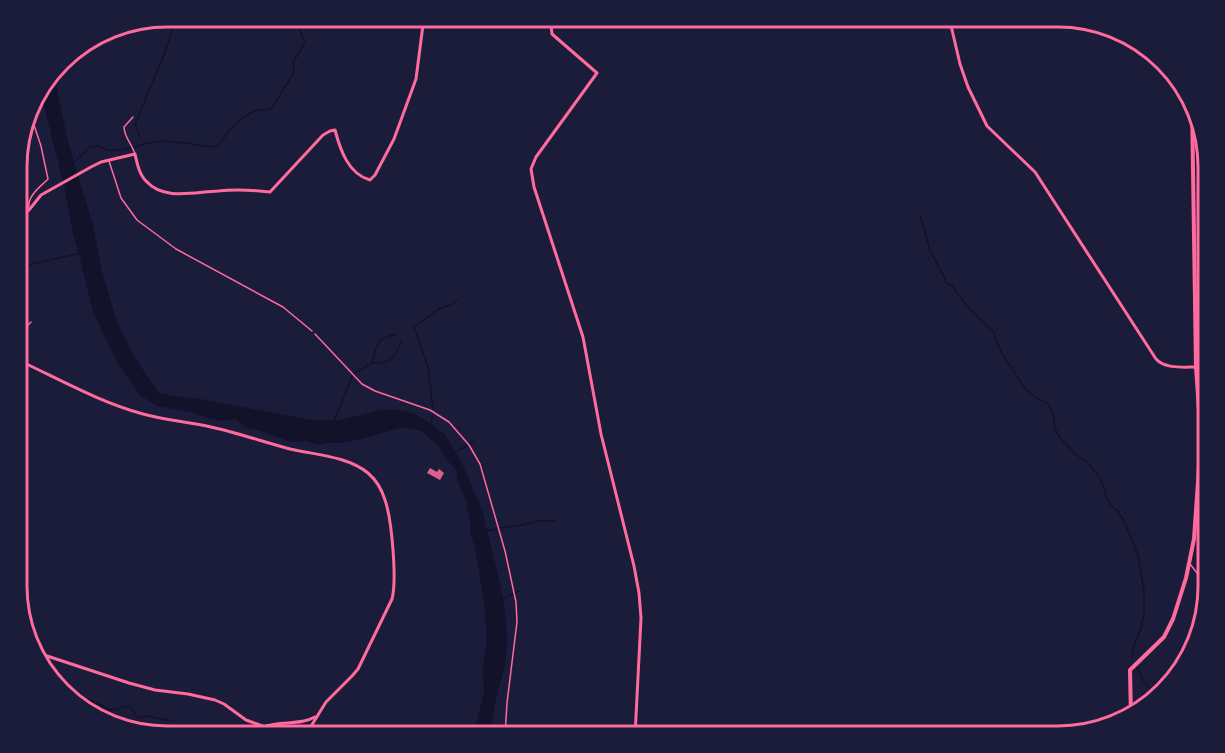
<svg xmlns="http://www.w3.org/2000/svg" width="1225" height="753" viewBox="0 0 1225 753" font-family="'Fira Sans',sans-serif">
<rect width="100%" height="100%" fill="#1b1b3a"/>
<!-- water -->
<path fill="#12122b" d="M53 72 69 146 93 225 102 271 116 319 132 353 151 382 159 393 173 396 200 399 311 420H340L380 410H398L415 414 433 425 445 435 460 459 482 510 502 591 506 618 507 638 506 661 495 703 490 736H473L484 693 483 666 487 640 484 601 475 548 470 533V522L466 500 458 483 456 471 445 457 439 446 421 431 403 427 362 439 341 443H325L318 445 306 441 291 442 255 429 246 428 236 419 224 421 211 419 191 412 157 406 140 395 119 365 93 312 80 258 73 234 65 190 40 90Z"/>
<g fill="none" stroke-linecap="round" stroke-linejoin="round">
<!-- stream -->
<g stroke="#12122b" stroke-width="1.5">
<path d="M140 137 135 124 162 60 170 37 174 17"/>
<path d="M73 163 90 147 99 146C113 156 131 147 145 144 171 137 191 146 217 147 227 133 236 120 253 112 259 109 266 111 272 108L294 72 293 62 305 43 302 37 298 17"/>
<path d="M920 215 930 250 947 283 952 286 966 305 993 331 1002 354 1026 390 1033 396 1048 404 1054 417 1055 428 1058 435 1073 452 1090 465 1099 477 1103 485 1106 497 1111 505 1117 510 1125 523 1138 555 1144 590V613L1141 628 1134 646 1132 657"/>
<path d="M18 267 81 253"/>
<path d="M372 363C393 364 394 357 402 340"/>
<path d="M433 409 428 367 414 327 439 309 451 305 457 300"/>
<path d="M334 421 353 374 372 363C378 344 374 339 397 334"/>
<path d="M431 424 433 413"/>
<path d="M470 444 474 442"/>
<path d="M455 452 468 445"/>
<path d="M500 528 522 525 538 521H555"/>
<path d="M485 531 496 529"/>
<path d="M503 599 519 591"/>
<path d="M1137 667 1144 682 1156 695"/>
<path d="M56 684 77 694 82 699 90 700 111 710 130 706 138 718 145 716 174 721"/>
<path d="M231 735 234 736"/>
</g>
</g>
<!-- building -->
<path fill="#dd5f8e" d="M430 468 437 472 439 469 444 473 440 480 427 473Z"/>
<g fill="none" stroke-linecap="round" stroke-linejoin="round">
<!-- path -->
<g stroke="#ff6b9d" stroke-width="1.5">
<path d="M315 334 362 384 375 391 430 410 449 422 469 445 480 464 505 551 516 602 517 622 507 703 505 736"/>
<path d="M18 335 31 322"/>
</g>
<!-- service -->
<g stroke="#ff6b9d" stroke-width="1.5">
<path d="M133 117 124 127C124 137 132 144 135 154"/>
<path d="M109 161 121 198 137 220 176 249 283 307 312 331"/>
<path d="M29 209C27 196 39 188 48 179L41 146 29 110"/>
<path d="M1190 564 1208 587"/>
</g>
<!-- minor -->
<g stroke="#ff6b9d" stroke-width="3">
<path d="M558 17 551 25 552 34 597 73 536 157 531 169 534 187 583 337 601 434 634 566 639 593 641 618 635 736"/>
<path d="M949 17 960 64 968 87 987 126 1035 172 1156 359C1165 369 1183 367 1196 367"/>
<path d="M18 217 29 210 41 195 91 167 101 162 135 154C137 163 139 174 146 181 164 201 194 192 218 191 235 189 253 190 270 192L323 135 330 131 335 130C340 149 348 174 370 180L375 175 394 139 416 79 424 17"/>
<path d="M18 360C59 379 99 402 143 414 165 420 188 422 211 427 238 433 264 442 290 449 316 455 347 456 368 473 376 480 382 490 385 500 392 520 397 580 392 599L358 669 352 676 326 702 305 736"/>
<path d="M35 652 129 683 155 690 188 694 215 700 224 704 246 720 273 730 277 736"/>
<path d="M266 726C282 721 301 725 315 717"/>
</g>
<!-- tertiary -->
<path stroke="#ff6b9d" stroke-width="4" d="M1131 717 1130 670 1164 637 1173 619 1186 578 1194 539 1201 439 1196 367 1192 103"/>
</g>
<!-- crop -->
<path d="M0 0H1225V753H0ZM167 27H1058A140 140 0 0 1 1198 167V586A140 140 0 0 1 1058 726H167A140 140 0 0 1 27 586V167A140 140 0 0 1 167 27Z" fill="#1b1b3a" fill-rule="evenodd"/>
<path fill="none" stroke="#ff6b9d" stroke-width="3" d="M167 27H1058A140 140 0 0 1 1198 167V586A140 140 0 0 1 1058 726H167A140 140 0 0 1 27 586V167A140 140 0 0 1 167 27Z"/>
</svg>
